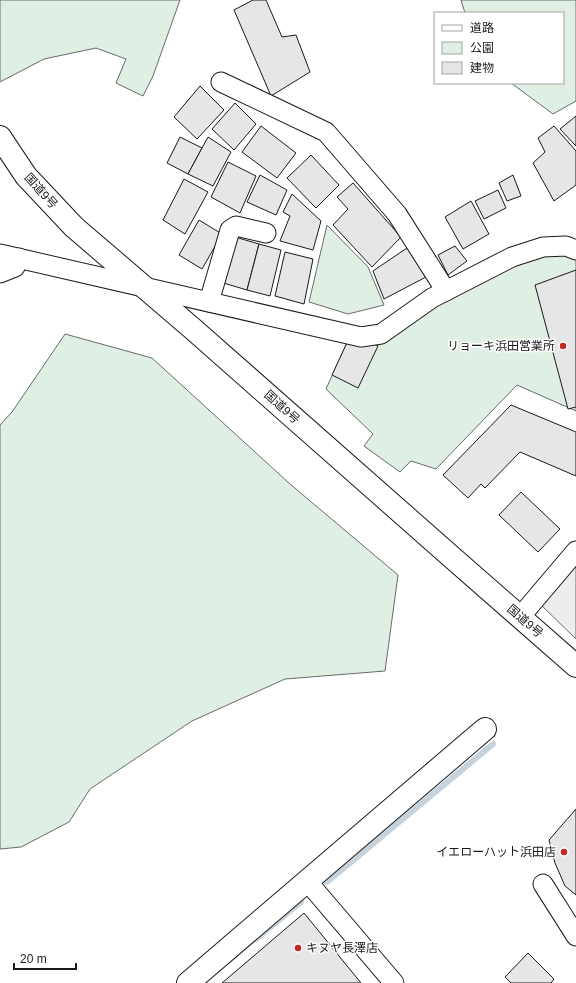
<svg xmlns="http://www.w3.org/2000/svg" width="576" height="983" viewBox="0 0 576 983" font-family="Arial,'Noto Sans JP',sans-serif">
<rect width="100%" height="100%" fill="#fff"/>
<!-- green -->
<g fill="#e0efe3" stroke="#6a6a6a">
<path d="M0 0H180L153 76 143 96 116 83 126 59 96 48 44 59 0 82Z"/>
<path d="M461 0H576V101L553 114 511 83H563V13H465Z"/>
<path d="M327 225 368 267 384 305 348 314 309 302Z"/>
<path d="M536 249 576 252V411L517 385 436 469 411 461 400 472 364 446 373 434 326 389 351 334 380 338Z"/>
<path d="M65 334 152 358 290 484 398 575 385 671 285 679 192 721 90 789 69 822 21 847 0 849V425L12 412Z"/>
</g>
<!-- parking -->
<path fill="#ededed" stroke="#6a6a6a" d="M576 552V639L538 602Z"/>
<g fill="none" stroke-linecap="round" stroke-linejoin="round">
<!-- stream -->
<g stroke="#c6d2dc" stroke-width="6">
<path d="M327 882 493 744"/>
<path d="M256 939 301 902"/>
</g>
</g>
<!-- building -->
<g fill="#e6e6e6" stroke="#1a1a1a">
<path d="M253 0H266L282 37 296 35 310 72 271 96 234 10Z"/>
<path d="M200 86 224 110 197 139 174 117Z"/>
<path d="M235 103 256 124 234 150 212 129Z"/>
<path d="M576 116V146L560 129Z"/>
<path d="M261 126 296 153 277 178 242 152Z"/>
<path d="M554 126 576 151V185L554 201 533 163 545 152 538 138Z"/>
<path d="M180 137 202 148 188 174 167 163Z"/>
<path d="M208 137 231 152 213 186 188 174Z"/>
<path d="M311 155 339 185 316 208 287 178Z"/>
<path d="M228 162 256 176 240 213 211 197Z"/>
<path d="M260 175 287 190 276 215 247 202Z"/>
<path d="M513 175 521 196 507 201 499 183Z"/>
<path d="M184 179 208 192 185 234 163 220Z"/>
<path d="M353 183 401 237 372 267 333 225 348 209 337 197Z"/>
<path d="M498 190 506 208 484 219 475 201Z"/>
<path d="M292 194 321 221 313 250 280 241 290 216 283 212Z"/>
<path d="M471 201 489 234 463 249 445 217Z"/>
<path d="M199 220 222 234 202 269 179 255Z"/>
<path d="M235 237 259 244 247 290 220 282Z"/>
<path d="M259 244 281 250 270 296 247 290Z"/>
<path d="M455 246 467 261 448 275 438 255Z"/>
<path d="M407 248 426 277 384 299 373 271Z"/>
<path d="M285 252 313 259 304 304 275 296Z"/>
<path d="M576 270V407L568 409 535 285Z"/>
<path d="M351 334 378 346 358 388 332 375Z"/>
<path d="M511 405 576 432V476L520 452 485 488 481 484 468 498 443 475Z"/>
<path d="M521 492 560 529 538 552 499 515Z"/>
<path d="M576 809V895L565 886 555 863 549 840Z"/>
<path d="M304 913 361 983H222Z"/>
<path d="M528 953 554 979 551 983H511L505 977Z"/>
</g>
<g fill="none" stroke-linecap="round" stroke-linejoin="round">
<!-- street casing -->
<g stroke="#1a1a1a" stroke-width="21">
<g id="street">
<path d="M221 82 326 132 397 214 446 291"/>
<path d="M0 254 361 337 381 334 432 298 512 257 543 247 566 246 576 250"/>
<path d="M0 273 15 267 19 258"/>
<path d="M209 302 230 230 236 226 266 233"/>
<path d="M520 617 576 551"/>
<path d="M307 881 394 983"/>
<path d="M543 884 576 936"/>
</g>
</g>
<!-- secondary casing -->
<g stroke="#1a1a1a" stroke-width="24">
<path id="secondary" d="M188 983 485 729"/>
</g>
<!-- highway casing -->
<g stroke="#1a1a1a" stroke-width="24">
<path id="highway" d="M0 137 26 176 74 227 193 329 447 553 576 666"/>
</g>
<!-- street -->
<use href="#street" stroke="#fff" stroke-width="19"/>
<!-- secondary -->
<use href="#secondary" stroke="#fff" stroke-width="22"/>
<!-- highway -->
<use href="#highway" stroke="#fff" stroke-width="22"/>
</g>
<!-- markers -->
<g fill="#c62828" stroke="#fff" stroke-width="1.5">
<circle cx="563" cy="346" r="4"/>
<circle cx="564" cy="852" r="4"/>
<circle cx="298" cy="948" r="4"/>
</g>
<g text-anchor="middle" stroke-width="3" stroke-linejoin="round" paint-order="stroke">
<!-- street labels -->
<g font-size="12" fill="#1a1a1a" stroke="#fff">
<text transform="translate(41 191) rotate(48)" y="4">国道9号</text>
<text transform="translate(282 407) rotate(42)" y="4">国道9号</text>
<text transform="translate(525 621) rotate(41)" y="4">国道9号</text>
</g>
<!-- poi labels -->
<g font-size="12" fill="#1a1a1a" stroke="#fff" text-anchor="end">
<text x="555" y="350">リョーキ浜田営業所</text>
<text x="556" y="856">イエローハット浜田店</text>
<text x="306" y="952" text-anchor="start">キヌヤ長澤店</text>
</g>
</g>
<!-- legend -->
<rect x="434" y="12" width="130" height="72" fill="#ffffff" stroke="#a3a3a3"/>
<rect x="442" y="25" width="20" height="6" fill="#ffffff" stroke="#a3a3a3"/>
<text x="470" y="32" font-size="12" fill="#1a1a1a">道路</text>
<rect x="442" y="42" width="20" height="12" fill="#e0efe3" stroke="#a3a3a3"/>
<text x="470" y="52" font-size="12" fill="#1a1a1a">公園</text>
<rect x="442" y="62" width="20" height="12" fill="#e6e6e6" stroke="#a3a3a3"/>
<text x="470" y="72" font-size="12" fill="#1a1a1a">建物</text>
<!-- scale -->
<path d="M14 963v6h62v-6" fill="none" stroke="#1a1a1a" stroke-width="2"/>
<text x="20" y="963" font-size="12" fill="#1a1a1a" stroke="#ffffff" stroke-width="3" paint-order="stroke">20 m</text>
</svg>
